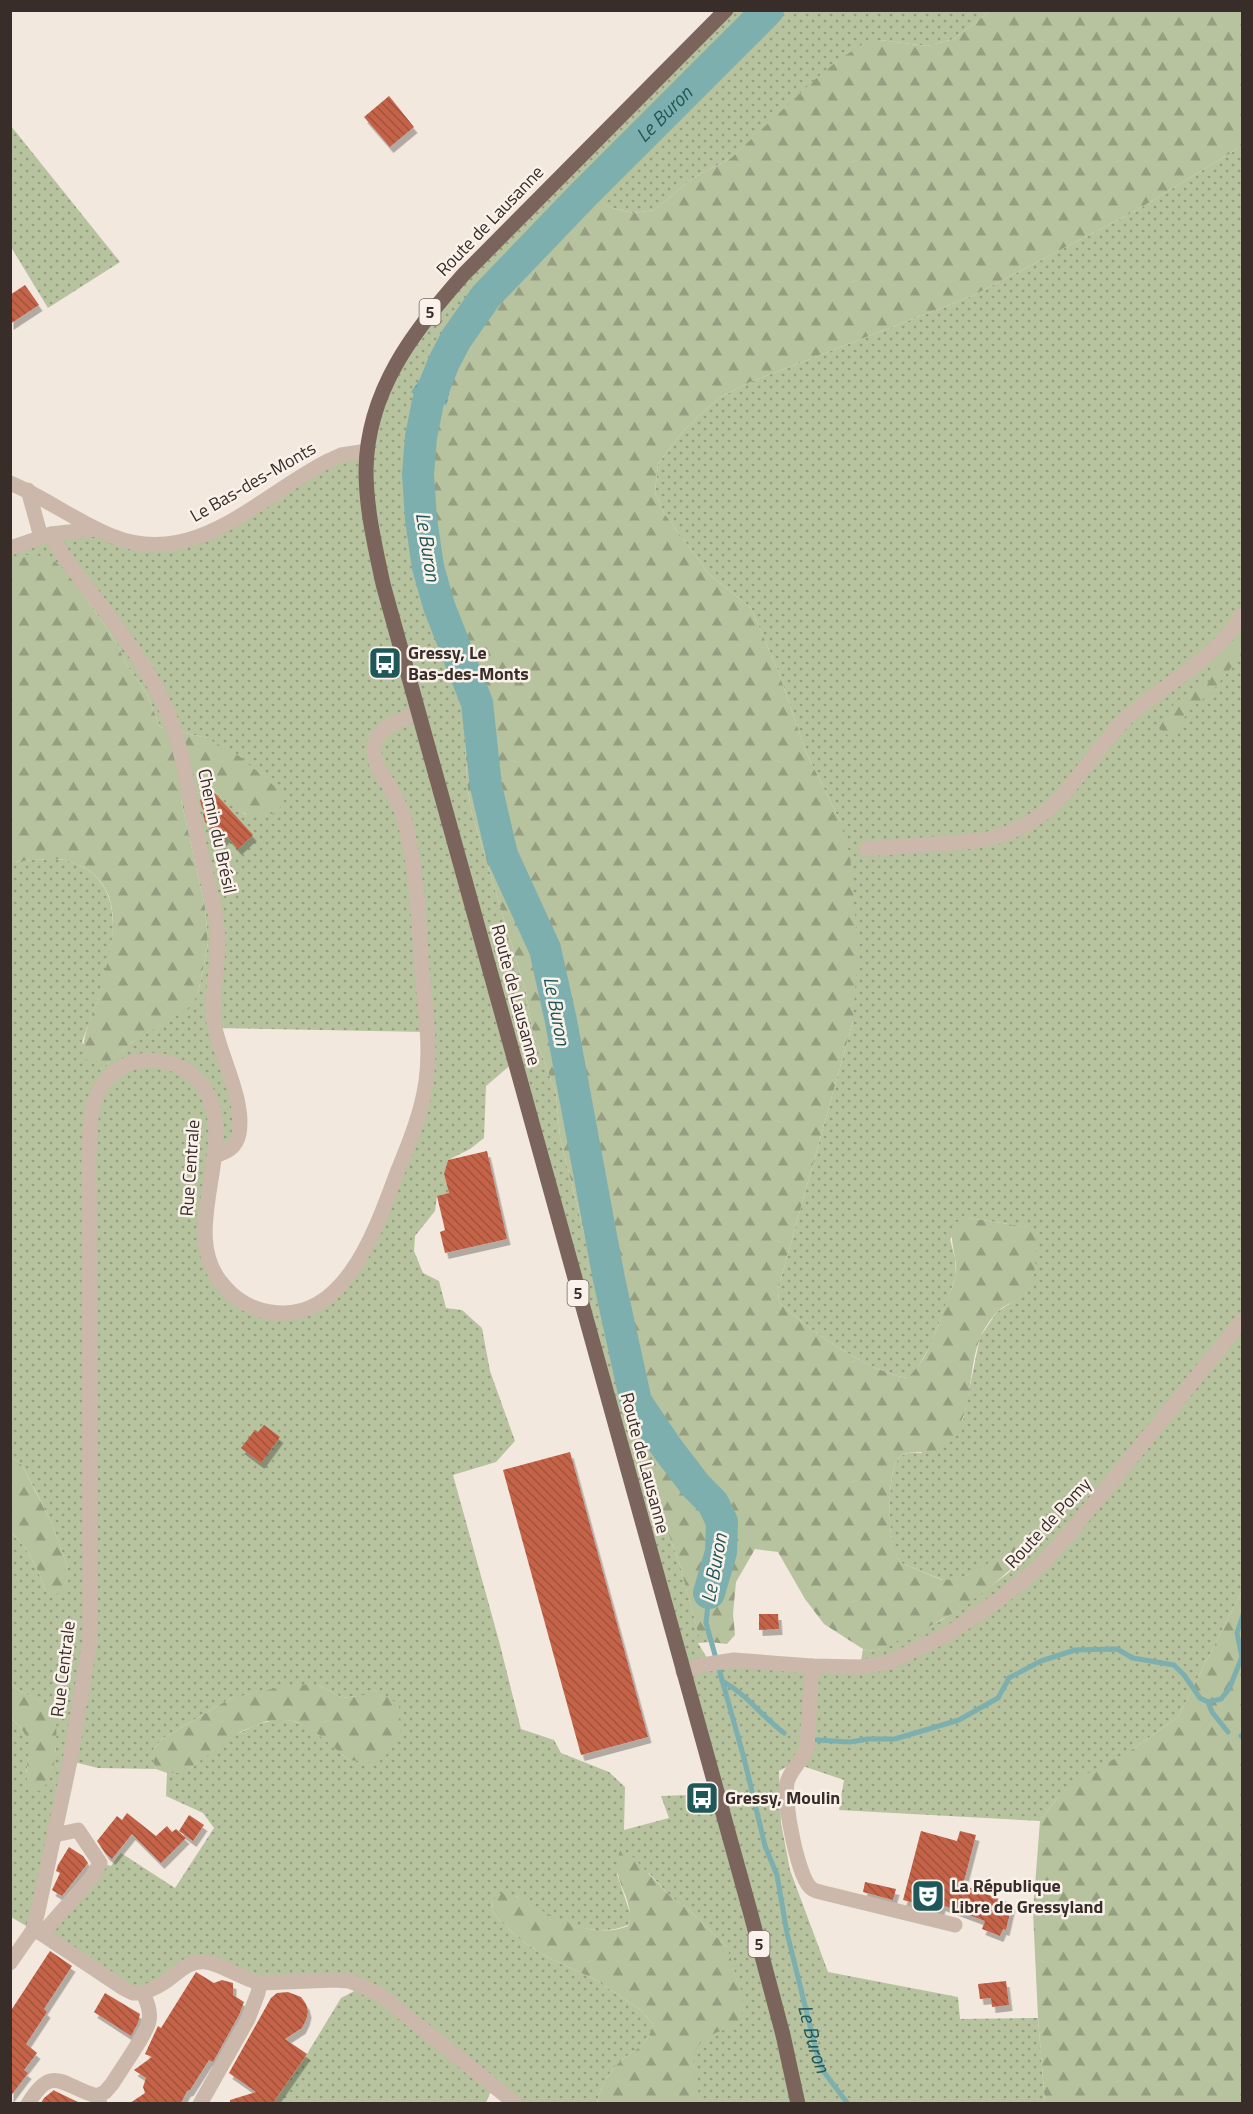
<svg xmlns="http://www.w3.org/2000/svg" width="1253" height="2114" viewBox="0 0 1253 2114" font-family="'Titillium Web',sans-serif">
<defs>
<pattern id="green-dots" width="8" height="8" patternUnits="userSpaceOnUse" patternTransform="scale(1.5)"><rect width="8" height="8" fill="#b7c29e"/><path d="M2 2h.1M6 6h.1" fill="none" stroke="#969e81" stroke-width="1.8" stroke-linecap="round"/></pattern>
<pattern id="forest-firs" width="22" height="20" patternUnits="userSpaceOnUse" patternTransform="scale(1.5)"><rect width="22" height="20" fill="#b7c29e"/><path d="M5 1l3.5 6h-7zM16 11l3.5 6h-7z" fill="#969e81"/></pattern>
<pattern id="water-rules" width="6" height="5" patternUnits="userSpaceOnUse" patternTransform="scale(1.5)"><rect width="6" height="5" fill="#7dafaf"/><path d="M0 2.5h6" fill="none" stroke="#678f8e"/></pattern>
<pattern id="building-back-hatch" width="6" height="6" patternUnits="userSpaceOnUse" patternTransform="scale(1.5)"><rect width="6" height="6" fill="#c56349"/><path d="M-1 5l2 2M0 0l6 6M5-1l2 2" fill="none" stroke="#a1523d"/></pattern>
<filter id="shadow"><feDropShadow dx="3.5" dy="6" stdDeviation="0" flood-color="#0004"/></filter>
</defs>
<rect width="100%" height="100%" fill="#f2e8de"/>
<!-- green -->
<g fill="url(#green-dots)" fill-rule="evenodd">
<path d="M726 11H990L954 39 927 46 880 40 837 61 731 158 691 179 655 210 633 213 612 208 584 195 486 296 456 338 444 362 454 369 428 403 421 437 418 474 421 519 428 567 477 703 465 739 467 784 471 810 526 992 532 1029 556 1093 560 1137 614 1353 630 1389 642 1463 679 1562 699 1635 710 1642 698 1643 710 1663 860 1667 863 1649 874 1651 942 1620 966 1604 1007 1574 1055 1527 1030 1526C1005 1550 979 1580 943 1580L901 1563C899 1559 896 1554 894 1550 888 1533 887 1471 899 1458 905 1452 914 1452 921 1453L963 1420 980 1337 997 1312 1026 1293 1027 1227 969 1218 950 1239 955 1258 956 1276 931 1345 916 1370 907 1378C869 1372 807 1329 779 1302L778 1289 853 1021 840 821 806 752 778 671 751 608 709 574 664 513 655 492 658 464 669 449 686 428 719 398 748 383 972 296 1137 210 1242 146V1591L1178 1717 1133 1749 1057 1798 1040 1821 839 1810 844 1780 794 1763 779 1771 781 1823 790 1870 828 1972 958 1997 960 2019 1038 2018 1045 2103H701C696 2085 685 2056 702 2039 706 2036 714 2033 719 2031L727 1947 687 1908 669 1895 649 1873 617 1874 631 1916 628 1925C591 1941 547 1916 516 1896L493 1900 492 1910 499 1920 523 1942 551 1959 594 1979 641 2010 653 2024C646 2048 641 2045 623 2059 610 2069 600 2088 597 2103H516L490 2093 486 2103H273L307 2054 341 1998 362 1987 276 1983 211 1963 143 1993 42 1934 100 1863 111 1866 121 1853 175 1888 214 1828 203 1813 166 1796 167 1773C191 1773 193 1765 211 1751 232 1736 269 1712 296 1722 316 1729 333 1747 349 1760L356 1696 343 1698 318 1685 231 1698 162 1739 153 1750V1761L156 1769 98 1768 70 1761 33 1930 11 1917V1718C32 1739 34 1743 26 1772L56 1751V1711C42 1699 25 1696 11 1685V1532C29 1548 37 1568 46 1591L68 1568 52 1524 34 1488 22 1465 11 1457V862C26 861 51 857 65 860 149 882 101 989 82 1042L101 1069 127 1046 198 994 208 943 205 907 181 800 189 794 212 790 246 815 207 738 160 727 147 694 128 667 116 642 69 574 28 555 11 562V548L61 532 180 543 318 466 367 451 406 345ZM216 1028 427 1032 410 1140 344 1281 293 1313 235 1297 206 1244 214 1157 238 1136ZM514 1062 716 1794 661 1796 669 1818 624 1830 625 1787 609 1772 561 1753 554 1740 521 1729 499 1641 453 1475 496 1462 515 1441 490 1371 482 1328 462 1310 446 1308 439 1281 423 1273 414 1251 415 1236 435 1211 437 1196 449 1193 444 1174 448 1160 470 1149 484 1138 486 1086Z"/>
<path d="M11 126 120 262 48 308 11 247Z"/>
</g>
<!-- forest -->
<g fill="url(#forest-firs)">
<path d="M990 11H1242V146L1137 210 972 296 748 383 719 398 686 428 669 449 658 464 655 492 664 513 709 574 751 608 778 671 806 752 840 821 850 855 858 950 853 1021 778 1289 779 1302C807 1329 869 1372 907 1378 930 1359 937 1327 947 1300 950 1292 955 1282 956 1274 957 1254 949 1244 953 1223L969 1218 1027 1227 1036 1237C1036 1252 1037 1283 1025 1294 1017 1301 1006 1304 998 1311 992 1317 983 1330 980 1338 967 1371 974 1412 950 1442 935 1461 913 1445 900 1457 887 1468 889 1525 892 1542 894 1549 897 1556 901 1563L942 1580C997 1580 1019 1517 1056 1513L1055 1527C1020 1561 985 1596 941 1620 920 1632 897 1641 874 1651L863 1649 824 1624 805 1599 778 1552 755 1549 736 1582 733 1614 735 1635 727 1644 710 1642 699 1636 679 1562 642 1463 630 1389 614 1353 560 1137 556 1093 532 1029 526 992 471 810 467 784 465 739 477 703 439 606 428 567 421 519 418 474 421 437 428 402 447 405 454 369 444 362 456 338 486 296 584 194 612 208 633 213 655 210 691 179 731 158 812 82 837 61 866 42 880 40 927 46 954 39Z"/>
<path d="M28 555 41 556 54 561 69 574 116 642 128 667 147 694 160 727 207 738 239 756 281 792 283 800 278 812C243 823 240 809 212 790L189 794 181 800 205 907 208 943 198 994 190 1008 132 1042 101 1069 83 1057C82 1036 91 1019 97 1000 112 950 135 879 65 860 52 857 26 861 11 862L10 562Z"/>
<path d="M1242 615V654L1211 693 1190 709 1171 738 1159 728 1175 702 1209 682 1212 650Z"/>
<path d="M11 1457 22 1465 52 1524 68 1568V1586L57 1594 46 1591C37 1568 29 1548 11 1532Z"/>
<path d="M1242 1591V2103H1045L1038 2018 1033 1911 1040 1821 1057 1798 1079 1778 1133 1749 1178 1717Z"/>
<path d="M296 1684 318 1685 343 1698 377 1693 389 1697 399 1706 401 1727 398 1741 382 1760 369 1762 349 1760 319 1735 297 1722 287 1720 267 1721 242 1731 183 1773H167L156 1769 153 1761V1750L162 1739 231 1698Z"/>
<path d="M11 1685C25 1696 42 1699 56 1710 56 1736 60 1773 40 1791L29 1789C19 1753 46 1751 11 1718Z"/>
<path d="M621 1849 631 1855 669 1895 687 1908 727 1947 742 1993V2013L736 2027C683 2038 691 2060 701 2103H597C600 2088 610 2069 623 2059 640 2046 647 2046 653 2024L641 2010 594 1979 551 1959 523 1942 499 1920 492 1910 493 1900 499 1894 507 1893C517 1896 524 1901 533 1906 561 1921 596 1939 628 1926 638 1900 606 1878 621 1849Z"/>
</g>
<!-- water -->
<path fill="url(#water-rules)" d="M436 357 454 369 447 405 428 402 411 392Z"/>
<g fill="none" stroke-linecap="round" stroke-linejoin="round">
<!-- stream -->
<g stroke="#7dafaf" stroke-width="5">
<path id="s1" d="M709 1593 706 1623 744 1758 765 1846 777 1875 787 1933 817 2054 824 2072 848 2104"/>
<path d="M1242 1618 1237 1633 1242 1657"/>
<path d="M722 1681C747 1694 762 1717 784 1733"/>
<path d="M1208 1702 1212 1712 1228 1732"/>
<path d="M1241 1736 1242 1737"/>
<path d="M817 1740 850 1742 868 1739H895L959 1720 998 1698 1009 1678 1041 1661 1075 1650 1117 1649 1133 1658 1174 1665 1184 1675 1200 1698 1208 1702 1221 1699 1229 1689 1242 1657"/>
</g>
<!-- river -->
<path stroke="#7dafaf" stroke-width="32" id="s2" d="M709 1593 721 1552 722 1522 713 1503 696 1486 667 1448 636 1402 609 1279 561 1021 545 949 502 855 486 786 477 703 439 606 428 567 421 519 418 474 421 437 428 402 444 362 456 339 486 296 584 194 768 10"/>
</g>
<!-- building -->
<g fill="url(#building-back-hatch)" filter="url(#shadow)">
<path d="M389 96 414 127 390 147 364 117Z"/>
<path d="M25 285 39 305 10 324V295Z"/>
<path d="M212 790 253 835 238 849 227 836 222 841 205 822 203 814 205 812 202 808 200 800Z"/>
<path d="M487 1151 507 1239 445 1253 440 1232 445 1230 437 1196 449 1193 444 1174 448 1160Z"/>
<path d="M264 1425 280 1437 261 1463 241 1448 255 1430 258 1432Z"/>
<path d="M570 1452 648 1737 581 1755 503 1470Z"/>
<path d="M759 1614H778L779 1629 759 1630Z"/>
<path d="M127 1813 156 1836 167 1826 172 1832 176 1829 186 1838 161 1863 132 1834 112 1859 106 1854 97 1841 117 1816 122 1820Z"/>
<path d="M189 1815 204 1825 193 1841 179 1831Z"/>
<path d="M921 1831 957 1841 960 1831 976 1835 963 1885 1012 1904 1006 1930 1003 1929 1000 1936 982 1929 985 1921 942 1905 941 1910 903 1900Z"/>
<path d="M69 1847 83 1856 88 1863 62 1896 52 1890 60 1873 56 1871 58 1865Z"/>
<path d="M865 1882 896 1889 893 1900 863 1892Z"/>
<path d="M50 1951 72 1966 44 2009 47 2012 26 2044 37 2053 24 2070 28 2073 10 2097V2012Z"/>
<path d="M196 1972 214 1983 222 1980 233 1983V1995L244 2002 239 2015 213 2062 209 2060 190 2090 187 2091 181 2103H130L145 2093 143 2087 146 2078 134 2070 152 2057 145 2054 158 2026 161 2028Z"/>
<path d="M1006 1981 1009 2005 992 2007 991 1998 980 1999 978 1984Z"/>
<path d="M288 1992 301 1997 306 2004 308 2012 306 2020 302 2028 285 2039 307 2054 273 2103H230V2100L256 2092 229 2073 271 1998 277 1993Z"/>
<path d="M105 1993 140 2014 138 2023 131 2036 94 2012Z"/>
<path d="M54 2090 55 2091 80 2103H41L44 2098Z"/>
</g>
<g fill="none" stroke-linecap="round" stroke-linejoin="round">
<!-- minor -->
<g stroke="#cbb8aa" stroke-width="15">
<path d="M10 483C46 498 77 522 112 536 195 570 259 496 328 461L341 455 367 451"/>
<path d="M28 490 41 537"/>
<path d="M51 534C61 556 78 575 92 594 118 628 146 664 164 704 184 748 189 798 199 844 205 875 217 907 218 938 219 967 209 999 215 1028 222 1060 245 1101 239 1134 236 1148 227 1152 214 1156"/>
<path d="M10 548 51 534 96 529"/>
<path d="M867 849 978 841C1001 837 1023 828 1041 815 1073 791 1097 746 1126 718 1164 684 1216 659 1242 615"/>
<path d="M812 1666 807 1747C803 1761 790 1769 787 1783 783 1800 798 1878 811 1888 814 1891 820 1892 824 1893L955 1925"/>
<path d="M683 1672 702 1665 734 1660 812 1666 861 1667 890 1662 948 1634 1000 1599 1039 1567 1073 1529 1242 1321"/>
<path d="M33 1930 42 1934 91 1878 100 1863 78 1830 55 1835"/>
<path d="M42 1934 123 1988 133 1993H143C147 2002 151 2011 149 2021 147 2033 120 2071 112 2084L105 2092 97 2096 100 2104"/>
<path d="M10 1963 33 1930 38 1911 70 1761 90 1640 89 1158C90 1133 88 1105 103 1084 127 1049 185 1054 206 1091 239 1150 175 1234 225 1287 237 1301 252 1309 270 1312 346 1325 377 1225 398 1170 410 1141 422 1111 426 1081 431 1045 425 1007 422 971 419 923 417 873 406 826 403 813 398 801 391 789 385 778 374 766 374 752 372 728 401 720 418 713"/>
<path d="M143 1993C150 1990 158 1987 165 1982 179 1972 191 1957 211 1963 228 1968 243 1979 260 1983L335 1980 349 1981 362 1986 382 1996 516 2104"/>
<path d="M28 2104C53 2062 63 2087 97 2096"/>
<path d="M200 2104 248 2019 258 1993 260 1983"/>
</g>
<!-- major -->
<path stroke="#7a645b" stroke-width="15" d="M726 10 464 274C414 330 367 391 366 470 366 509 375 546 383 584L750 1911 783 2035 798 2104"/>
</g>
<!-- icons -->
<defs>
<g id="bus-square" transform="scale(1.725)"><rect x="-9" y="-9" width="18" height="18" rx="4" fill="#1f5859" stroke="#faf2ea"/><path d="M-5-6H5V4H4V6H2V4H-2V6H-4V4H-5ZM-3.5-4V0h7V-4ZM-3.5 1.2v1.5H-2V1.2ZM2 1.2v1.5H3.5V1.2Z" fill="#fff"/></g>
<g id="theatre-square" transform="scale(1.725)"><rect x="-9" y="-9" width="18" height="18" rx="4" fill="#1f5859" stroke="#faf2ea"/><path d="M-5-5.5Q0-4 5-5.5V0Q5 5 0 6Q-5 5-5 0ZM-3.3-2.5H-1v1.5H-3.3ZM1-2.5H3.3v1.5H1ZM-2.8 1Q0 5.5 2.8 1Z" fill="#fff"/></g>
</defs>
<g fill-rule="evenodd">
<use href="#bus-square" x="385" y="663"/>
<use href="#bus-square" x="702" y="1798"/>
<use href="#theatre-square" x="928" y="1896"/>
</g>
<g text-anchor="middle" stroke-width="5" stroke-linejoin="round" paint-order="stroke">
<!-- shield labels -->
<g fill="#faf2ea" stroke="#726863" stroke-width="1.5">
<rect x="419.5" y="299" width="21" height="26" rx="4.5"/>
<rect x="567.5" y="1280" width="21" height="26" rx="4.5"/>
<rect x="748.5" y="1931" width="21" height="26" rx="4.5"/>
</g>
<g font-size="16" font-weight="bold" fill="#382d29">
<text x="430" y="318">5</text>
<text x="578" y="1299">5</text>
<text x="759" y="1950">5</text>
</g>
<!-- street labels -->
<g font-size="18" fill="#382d29" stroke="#faf2ea">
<text transform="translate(490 221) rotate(-46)" y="6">Route de Lausanne</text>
<text transform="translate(253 482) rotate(-30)" y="6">Le Bas-des-Monts</text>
<text transform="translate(217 831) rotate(78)" y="6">Chemin du Brésil</text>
<text transform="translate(516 995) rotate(75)" y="6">Route de Lausanne</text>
<text transform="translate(190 1168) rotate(-86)" y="6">Rue Centrale</text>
<text transform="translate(645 1463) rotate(75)" y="6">Route de Lausanne</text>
<text transform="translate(1048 1523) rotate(-47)" y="6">Route de Pomy</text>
<text transform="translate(63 1669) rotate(-83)" y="6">Rue Centrale</text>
</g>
<!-- poi labels -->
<g font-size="18" font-weight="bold" fill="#382d29" stroke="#faf2ea" text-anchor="start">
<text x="408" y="659">Gressy, Le<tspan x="408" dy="21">Bas-des-Monts</tspan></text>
<text x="725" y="1804">Gressy, Moulin</text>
<text x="951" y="1892">La République<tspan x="951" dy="21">Libre de Gressyland</tspan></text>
</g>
<!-- water labels -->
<g font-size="20" font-style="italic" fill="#1f5859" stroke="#faf2ea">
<text dy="7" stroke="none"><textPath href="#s2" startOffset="1628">Le Buron</textPath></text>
<text transform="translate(428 547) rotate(81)" y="7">Le Buron</text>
<text transform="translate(557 1011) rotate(79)" y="7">Le Buron</text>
<text transform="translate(714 1568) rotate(-80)" y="7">Le Buron</text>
<text dy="7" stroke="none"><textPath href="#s1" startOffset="460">Le Buron</textPath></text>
</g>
</g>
<!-- border -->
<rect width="1253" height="2114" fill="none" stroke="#382d29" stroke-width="24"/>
</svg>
